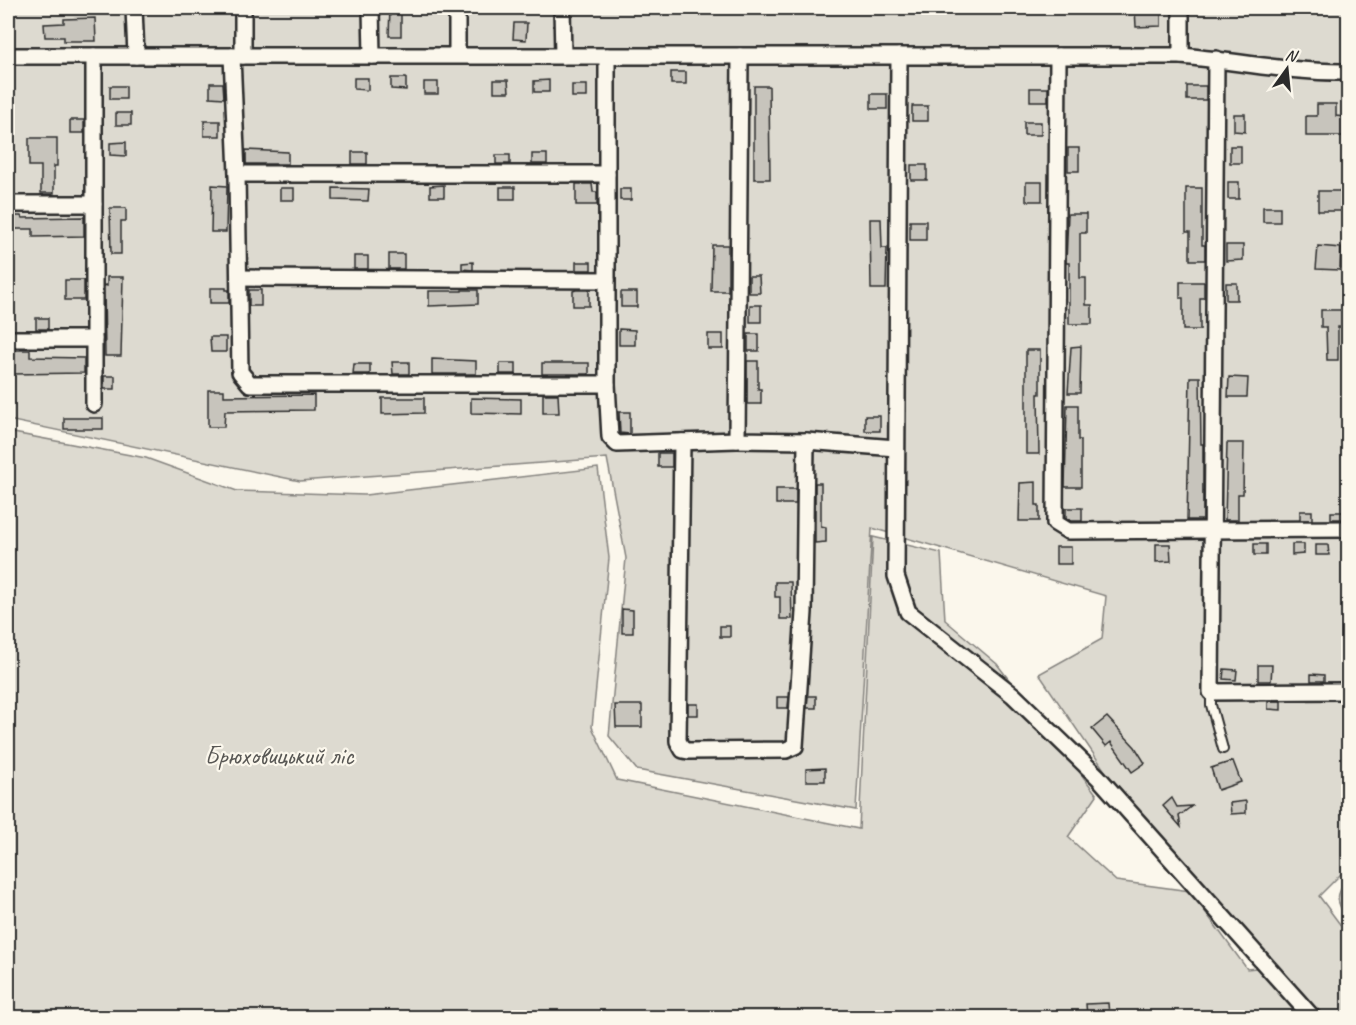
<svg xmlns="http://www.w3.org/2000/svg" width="1356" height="1025" viewBox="0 0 1356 1025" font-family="Caveat,sans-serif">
<rect width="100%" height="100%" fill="#fbf7ec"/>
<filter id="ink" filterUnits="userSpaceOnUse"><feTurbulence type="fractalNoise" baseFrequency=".0167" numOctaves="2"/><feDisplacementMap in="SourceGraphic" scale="12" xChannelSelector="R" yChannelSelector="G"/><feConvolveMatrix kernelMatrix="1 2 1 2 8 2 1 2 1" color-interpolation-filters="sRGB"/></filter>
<g filter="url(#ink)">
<!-- green -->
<g fill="#dddad0" stroke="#84827e" stroke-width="1.5">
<path d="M8 8H1348V867L1319 896 1348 935V1017H8V432L146 458 237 491 365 495 598 468 609 558 592 727 617 780 859 829 873 537 941 553 945 620 997 664 1097 795 1068 837 1116 881 1190 891 1247 969 1275 966 1133 812 1039 674 1102 639 1106 596 872 528 856 810 637 770 609 736 626 558 607 458 300 481 8 420Z"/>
<path d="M1348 879V918C1335 903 1335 894 1348 879Z"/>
</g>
<!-- building -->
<g fill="#c7c4bc" stroke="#2b2b2b" stroke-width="1.5">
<path d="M390 8H401V36H389Z"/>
<path d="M1135 8H1161V26L1136 27Z"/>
<path d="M95 18 96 41H64V37H45L44 24 64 23V19Z"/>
<path d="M514 23H527L526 40 513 39Z"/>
<rect x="671" y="72" width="15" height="12"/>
<path d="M354 78H368V90L354 89Z"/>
<path d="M391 78H406V90L391 89Z"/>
<path d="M494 80H508L509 92H494Z"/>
<path d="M549 80V92H534V81Z"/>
<rect x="424" y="82" width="14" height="12"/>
<path d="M210 83H223L224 98 210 97Z"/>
<rect x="572" y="85" width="15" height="12"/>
<rect x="110" y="86" width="16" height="13"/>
<path d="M754 86H769L770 179H754Z"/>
<rect x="1187" y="86" width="19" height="14"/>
<rect x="1030" y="88" width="18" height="13"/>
<rect x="871" y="94" width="16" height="15"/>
<path d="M1317 104H1336V116L1345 117V136H1306V116H1317Z"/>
<rect x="912" y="106" width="16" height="15"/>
<rect x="116" y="113" width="15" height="12"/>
<path d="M1234 114H1245V132L1234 131Z"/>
<rect x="70" y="120" width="14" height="13"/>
<rect x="204" y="121" width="16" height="15"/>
<rect x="1024" y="122" width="17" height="13"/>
<path d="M29 138H57V166H54V193H41V166H29Z"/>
<path d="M126 142V156L110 155V143Z"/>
<rect x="1230" y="146" width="11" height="17"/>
<rect x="1068" y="148" width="11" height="23"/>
<path d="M246 150 288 152V164H246Z"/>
<rect x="352" y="152" width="15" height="12"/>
<rect x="532" y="154" width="15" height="10"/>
<rect x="496" y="155" width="14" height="9"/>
<rect x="911" y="165" width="16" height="15"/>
<rect x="1026" y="182" width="16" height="19"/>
<rect x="1228" y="182" width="11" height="17"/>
<path d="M576 184H592L593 192H597V205H576Z"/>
<path d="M212 185 227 186 226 232H211Z"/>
<path d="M444 185V197H430V186Z"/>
<rect x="500" y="187" width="15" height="12"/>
<rect x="280" y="188" width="14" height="12"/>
<path d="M333 188 369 189 368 201 333 200Z"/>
<path d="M1186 188H1202V245H1205V260H1190V232H1186Z"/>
<rect x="620" y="189" width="11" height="11"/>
<rect x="1318" y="191" width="25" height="20"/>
<rect x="1263" y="207" width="17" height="15"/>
<path d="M110 208H126V221H121V254H111Z"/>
<path d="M1068 214H1086V233H1080V278H1086V305H1092V324H1069V263H1066Z"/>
<path d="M8 216H21L22 218 84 217V236L33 237V229H8Z"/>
<path d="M870 219H881L882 248H887L886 289H871Z"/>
<rect x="910" y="221" width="16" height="19"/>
<path d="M712 245H728V291H711Z"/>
<path d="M1226 245H1243V260L1226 261Z"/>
<path d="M1318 246 1341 248 1340 270 1316 269Z"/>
<rect x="389" y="254" width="15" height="15"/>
<rect x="354" y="256" width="14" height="13"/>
<path d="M473 262V270L462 269V263Z"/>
<rect x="576" y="262" width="15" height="8"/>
<path d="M749 276H759L760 293H749Z"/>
<path d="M107 277H123L121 356H105L104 285 107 286Z"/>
<rect x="65" y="280" width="19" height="20"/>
<path d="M1180 282H1204V298H1200V330H1183V298H1180Z"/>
<rect x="1226" y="283" width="11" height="17"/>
<path d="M210 288H226V290H229V303H210Z"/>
<rect x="249" y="290" width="12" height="16"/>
<path d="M462 290H478V304L429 306V291H462Z"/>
<path d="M576 290H589V306H573V291Z"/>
<rect x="621" y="292" width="16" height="15"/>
<rect x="750" y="305" width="11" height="17"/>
<path d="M1321 310H1342V327H1338V360H1327L1326 327H1321Z"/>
<rect x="36" y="318" width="12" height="11"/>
<path d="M619 329 635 330V345H619Z"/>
<rect x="708" y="334" width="15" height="15"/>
<rect x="748" y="334" width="11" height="17"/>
<path d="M210 337H226V352H211Z"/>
<path d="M1081 346 1080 393H1068L1071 347Z"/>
<path d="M8 350H30V357L84 358V373L12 374V367H8Z"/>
<path d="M1026 350H1040V394H1038L1039 454H1026Z"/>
<path d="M432 359 476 361V374H432Z"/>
<path d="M747 361H758V389H761V404H747Z"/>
<path d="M392 362H409V374H393Z"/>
<rect x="500" y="363" width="16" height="11"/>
<rect x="542" y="363" width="47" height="11"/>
<path d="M354 364H370V374H353Z"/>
<rect x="104" y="376" width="11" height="13"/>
<path d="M1190 377H1200L1201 444H1203V520H1187Z"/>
<path d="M1229 377 1248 378 1247 397H1228Z"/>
<path d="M208 390H224V396L314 395V410L225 411 224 427H208Z"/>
<path d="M543 394H558L559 413H543Z"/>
<path d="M382 398H424V413L382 414Z"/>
<path d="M471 398 521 399V414L471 413Z"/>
<path d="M1067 405H1078V440H1081V487H1065Z"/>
<path d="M619 412H630V434L620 433Z"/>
<rect x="865" y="416" width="15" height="15"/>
<rect x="64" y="418" width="39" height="11"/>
<path d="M1227 443H1244L1243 494H1238V520H1225Z"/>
<rect x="658" y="453" width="14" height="14"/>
<path d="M1036 482V505H1039V521H1019L1020 483Z"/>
<path d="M815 483H821V526L826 527V542L815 543Z"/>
<rect x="776" y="489" width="20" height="15"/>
<path d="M1066 508H1082V521H1071L1066 518Z"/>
<rect x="1300" y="511" width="12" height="9"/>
<rect x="1331" y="512" width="13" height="7"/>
<path d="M1156 544H1170L1171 561 1156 562Z"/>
<rect x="1254" y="544" width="12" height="11"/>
<path d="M1292 544H1304V554L1292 555Z"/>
<path d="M1316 545H1328L1329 555H1316Z"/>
<rect x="1056" y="547" width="15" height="17"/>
<path d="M775 582H791L792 619H780V597H775Z"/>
<path d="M622 609 633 610V633H622Z"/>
<rect x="720" y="626" width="10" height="11"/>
<path d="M1258 665H1272L1271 681H1258Z"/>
<path d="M1224 669 1237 670 1236 680 1223 679Z"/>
<path d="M1311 674 1324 675V681H1311Z"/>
<path d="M808 696H816V708H807Z"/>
<path d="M777 697H789L788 708H777Z"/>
<path d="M1268 701H1281V710L1268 709Z"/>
<rect x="688" y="704" width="10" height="11"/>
<path d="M615 705H642V727H616Z"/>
<path d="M1107 717 1135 747 1145 763 1132 772 1111 742 1106 746 1092 729Z"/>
<path d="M1233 761 1241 782 1218 790 1211 768Z"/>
<path d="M825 768V781H806V769Z"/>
<path d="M1172 798 1177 807 1192 806 1179 816 1181 827 1163 806Z"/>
<path d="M1246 801V813L1231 814 1230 803Z"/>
<path d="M1108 1003 1109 1015 1087 1016 1086 1004Z"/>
</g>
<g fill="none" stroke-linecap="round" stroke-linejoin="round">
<!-- lane casing -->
<g stroke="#2b2b2b" stroke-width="12">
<path id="lane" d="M1211 692V705L1223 749"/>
</g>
<!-- street casing -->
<g stroke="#2b2b2b" stroke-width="20">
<g id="street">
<path d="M134 8 136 56"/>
<path d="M243 8V56"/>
<path d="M371 8 372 56"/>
<path d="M457 8V55"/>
<path d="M562 8 563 56"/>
<path d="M8 56H1181C1237 61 1292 73 1348 72"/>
<path d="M232 56 237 174 240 372 250 384H607"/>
<path d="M607 56V384L610 437 617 444 737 440"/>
<path d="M740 56 737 440 806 441 896 448"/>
<path d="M899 56 896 576 908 612 1013 695 1098 777 1313 1018"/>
<path d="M1058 56 1055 523 1068 531 1348 529"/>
<path d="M1181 56V8"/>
<path d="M1216 59 1211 692 1342 691"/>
<path d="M237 174H607"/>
<path d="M8 204H94"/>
<path d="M239 278 607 280"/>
<path d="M8 339H94"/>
<path d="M94 404V56"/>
<path d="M682 442 678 741 683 750 688 751 786 750 795 746 804 612 806 441"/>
</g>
</g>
<!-- lane -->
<use href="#lane" stroke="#fbf7ec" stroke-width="8"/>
<!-- street -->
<use href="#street" stroke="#fbf7ec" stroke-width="15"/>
</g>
</g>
<g text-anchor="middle" stroke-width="4.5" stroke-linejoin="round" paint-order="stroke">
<!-- park labels -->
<g font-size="26" fill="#585754" stroke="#fbf7ec">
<text x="279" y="764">Брюховицький ліс</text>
</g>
</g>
<!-- margin -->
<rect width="1356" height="1025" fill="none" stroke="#fbf7ec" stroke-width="30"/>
<rect x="15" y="15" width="1326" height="995" fill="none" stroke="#2b2b2b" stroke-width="2" filter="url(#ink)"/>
<!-- north arrow -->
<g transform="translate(1287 69) rotate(15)" stroke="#fbf7ec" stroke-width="4.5" paint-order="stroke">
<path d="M0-4.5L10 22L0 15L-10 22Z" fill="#2b2b2b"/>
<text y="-9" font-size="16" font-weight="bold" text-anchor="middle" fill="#2b2b2b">N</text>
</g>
</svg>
